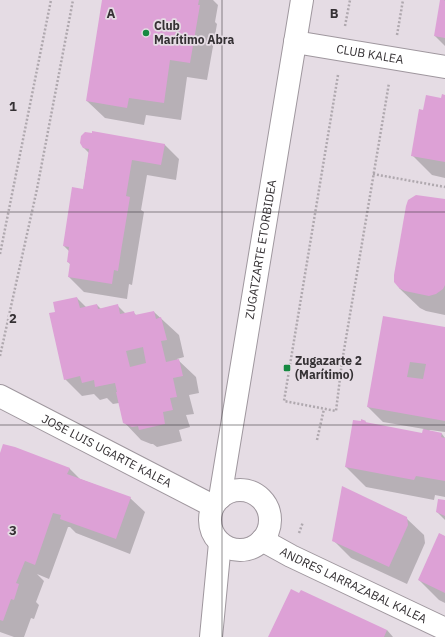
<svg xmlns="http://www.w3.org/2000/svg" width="445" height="637" viewBox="0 0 445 637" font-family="'IBM Plex Sans',sans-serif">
<rect width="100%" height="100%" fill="#e5dce4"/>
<!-- shadow -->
<g fill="#0003">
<path d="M103 0H213L218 5 215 22 217 24 207 80 187 77 181 120 146 115 144 125 105 118 87 101Z"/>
<path d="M441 0H445V46L435 36Z"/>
<path d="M445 96V178L432 175 412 155 424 111Z"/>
<path d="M164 144 179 159 176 180 147 175 141 210 144 212 132 285 129 284 127 299 84 292 69 277 71 265 68 262 70 252 64 246 83 191 89 153 84 148Z"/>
<path d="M445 200V315L426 311 420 308 399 288Z"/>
<path d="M77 298 87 308 97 305 101 309 117 305 126 314 133 312 137 316 154 312 179 335 184 357 177 359 196 377 199 393 189 395 194 414 186 415 190 427 179 430 182 441 157 447 153 444H151L141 440 124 422 119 403 113 404 107 398 100 400 94 394 82 396 65 379 56 313Z"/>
<path d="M384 317 445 328V432L430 430 429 431 442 434 445 438V497L435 495 434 500 366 487 346 467 354 421H365L367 424 423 435 424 429 383 422 368 407Z"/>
<path d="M0 456 69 468 80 479 130 498 145 512 130 554 76 533 70 527H68L49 579 37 574 44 581 36 602 39 605 34 619 31 618 24 637H14L0 632Z"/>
<path d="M445 501V520L437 512Z"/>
<path d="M406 518 424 535 425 543 407 584 351 558 333 540Z"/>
<path d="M445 537V603L439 600 419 580Z"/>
<path d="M387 630 393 637H270Z"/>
</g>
<!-- building -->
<g fill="#dda1d6" fill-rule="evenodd">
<path d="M102 0H199L198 5H200L190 63 170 60 164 103 129 98 127 108 86 101Z"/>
<path d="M440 0H444L445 1V38L434 36Z"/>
<path d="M442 94 445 95V162L411 156 419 109 423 110 426 95 441 98Z"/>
<path d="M92 131 165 144 161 165 132 160 126 196 130 197 122 245 118 271 114 270 112 284 68 277 70 263 67 262 69 247 63 246 72 187 83 189 89 149 83 148 80 143 81 136 85 132 92 133Z"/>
<path d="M416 195 445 199V285L443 289 436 294 429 296 405 291 399 288 394 282V275L406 206 408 200Z"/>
<path d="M77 297 80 308 97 304 98 309 118 304 120 314 134 311 135 315 154 311 156 319 161 317 167 340 161 341 166 362 179 359 183 376 173 378 177 397 170 398 173 410 163 412 165 424 139 430 138 426 132 427 123 423 116 392H117L115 383 95 387 94 380 82 383 80 376 64 380 49 313 55 312 53 302ZM143 347 146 363 130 367 126 351Z"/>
<path d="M383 316 445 327V421L367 407ZM410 362 426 364 423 379 407 377Z"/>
<path d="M361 419 366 421 365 422 422 433 423 429 442 433 441 437 445 438V481L416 476 414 480 345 467 353 420 361 421Z"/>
<path d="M3 444 15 447 70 468 67 474 131 497 116 539 60 519 61 515 53 513 35 565 25 561 16 583 19 584 14 600 11 599 3 621 0 620V453Z"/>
<path d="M342 486 407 517 408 525 389 567 332 541Z"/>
<path d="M438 499 445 500V516L436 512Z"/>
<path d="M439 533 445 536V593L418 580Z"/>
<path d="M291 589 299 593 301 590 387 630 384 637H268Z"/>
</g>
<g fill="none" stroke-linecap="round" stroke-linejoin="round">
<!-- minor casing -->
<g stroke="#9f979e" stroke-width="24">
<g id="minor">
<path id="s1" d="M295 42 445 67"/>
<path id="s2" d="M0 396 213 506"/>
<circle cx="240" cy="520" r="30"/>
<path id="s3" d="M220 498 302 0"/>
<path id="s4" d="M262 540 291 556 445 629"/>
<path d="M211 637 220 543"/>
</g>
</g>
<!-- path -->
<g stroke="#afa8ae" stroke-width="2.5" stroke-dasharray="2 2" stroke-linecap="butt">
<path d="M345 26 350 0"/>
<path d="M397 35 403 0"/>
<path d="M338 75 284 401 336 411 342 362 389 83"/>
<path d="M373 174 445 187"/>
<path d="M0 254 51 0"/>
<path d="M0 356 37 189 73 0"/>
<path d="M317 440 324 409"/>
<path d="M299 533 303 522"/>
</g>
<!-- minor -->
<use href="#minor" stroke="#fff" stroke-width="22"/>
</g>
<!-- grid -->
<path fill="none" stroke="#353134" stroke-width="1" stroke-opacity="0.55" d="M222 0V637M0 212H445M0 425H445"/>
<!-- markers -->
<g fill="#168941" stroke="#e5dce4" stroke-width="1.5">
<circle cx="146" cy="33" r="4"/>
<rect x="283" y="364" width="8" height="8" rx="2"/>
</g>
<g text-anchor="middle" stroke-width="3.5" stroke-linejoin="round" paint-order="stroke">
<!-- poi labels -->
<g font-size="12" font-weight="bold" fill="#353134" stroke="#e5dce4" text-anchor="start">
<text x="154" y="30">Club<tspan x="154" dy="14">Marítimo Abra</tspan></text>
<text x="295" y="365">Zugazarte 2<tspan x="295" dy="14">(Marítimo)</tspan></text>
</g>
<!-- street labels -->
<g font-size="12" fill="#353134" stroke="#e5dce4">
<text dy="4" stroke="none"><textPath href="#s1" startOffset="76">CLUB KALEA</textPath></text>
<text dy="4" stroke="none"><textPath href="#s3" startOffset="252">ZUGATZARTE ETORBIDEA</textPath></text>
<text dy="4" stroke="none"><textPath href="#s2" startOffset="120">JOSE LUIS UGARTE KALEA</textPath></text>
<text dy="4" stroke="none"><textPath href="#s4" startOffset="102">ANDRES LARRAZABAL KALEA</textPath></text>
</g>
</g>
<g font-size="13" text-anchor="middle" font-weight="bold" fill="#353134" stroke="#e5dce4" stroke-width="3.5" stroke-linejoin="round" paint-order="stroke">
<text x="111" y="18">A</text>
<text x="334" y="18">B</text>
<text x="13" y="111">1</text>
<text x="13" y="323">2</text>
<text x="13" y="535">3</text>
</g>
</svg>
